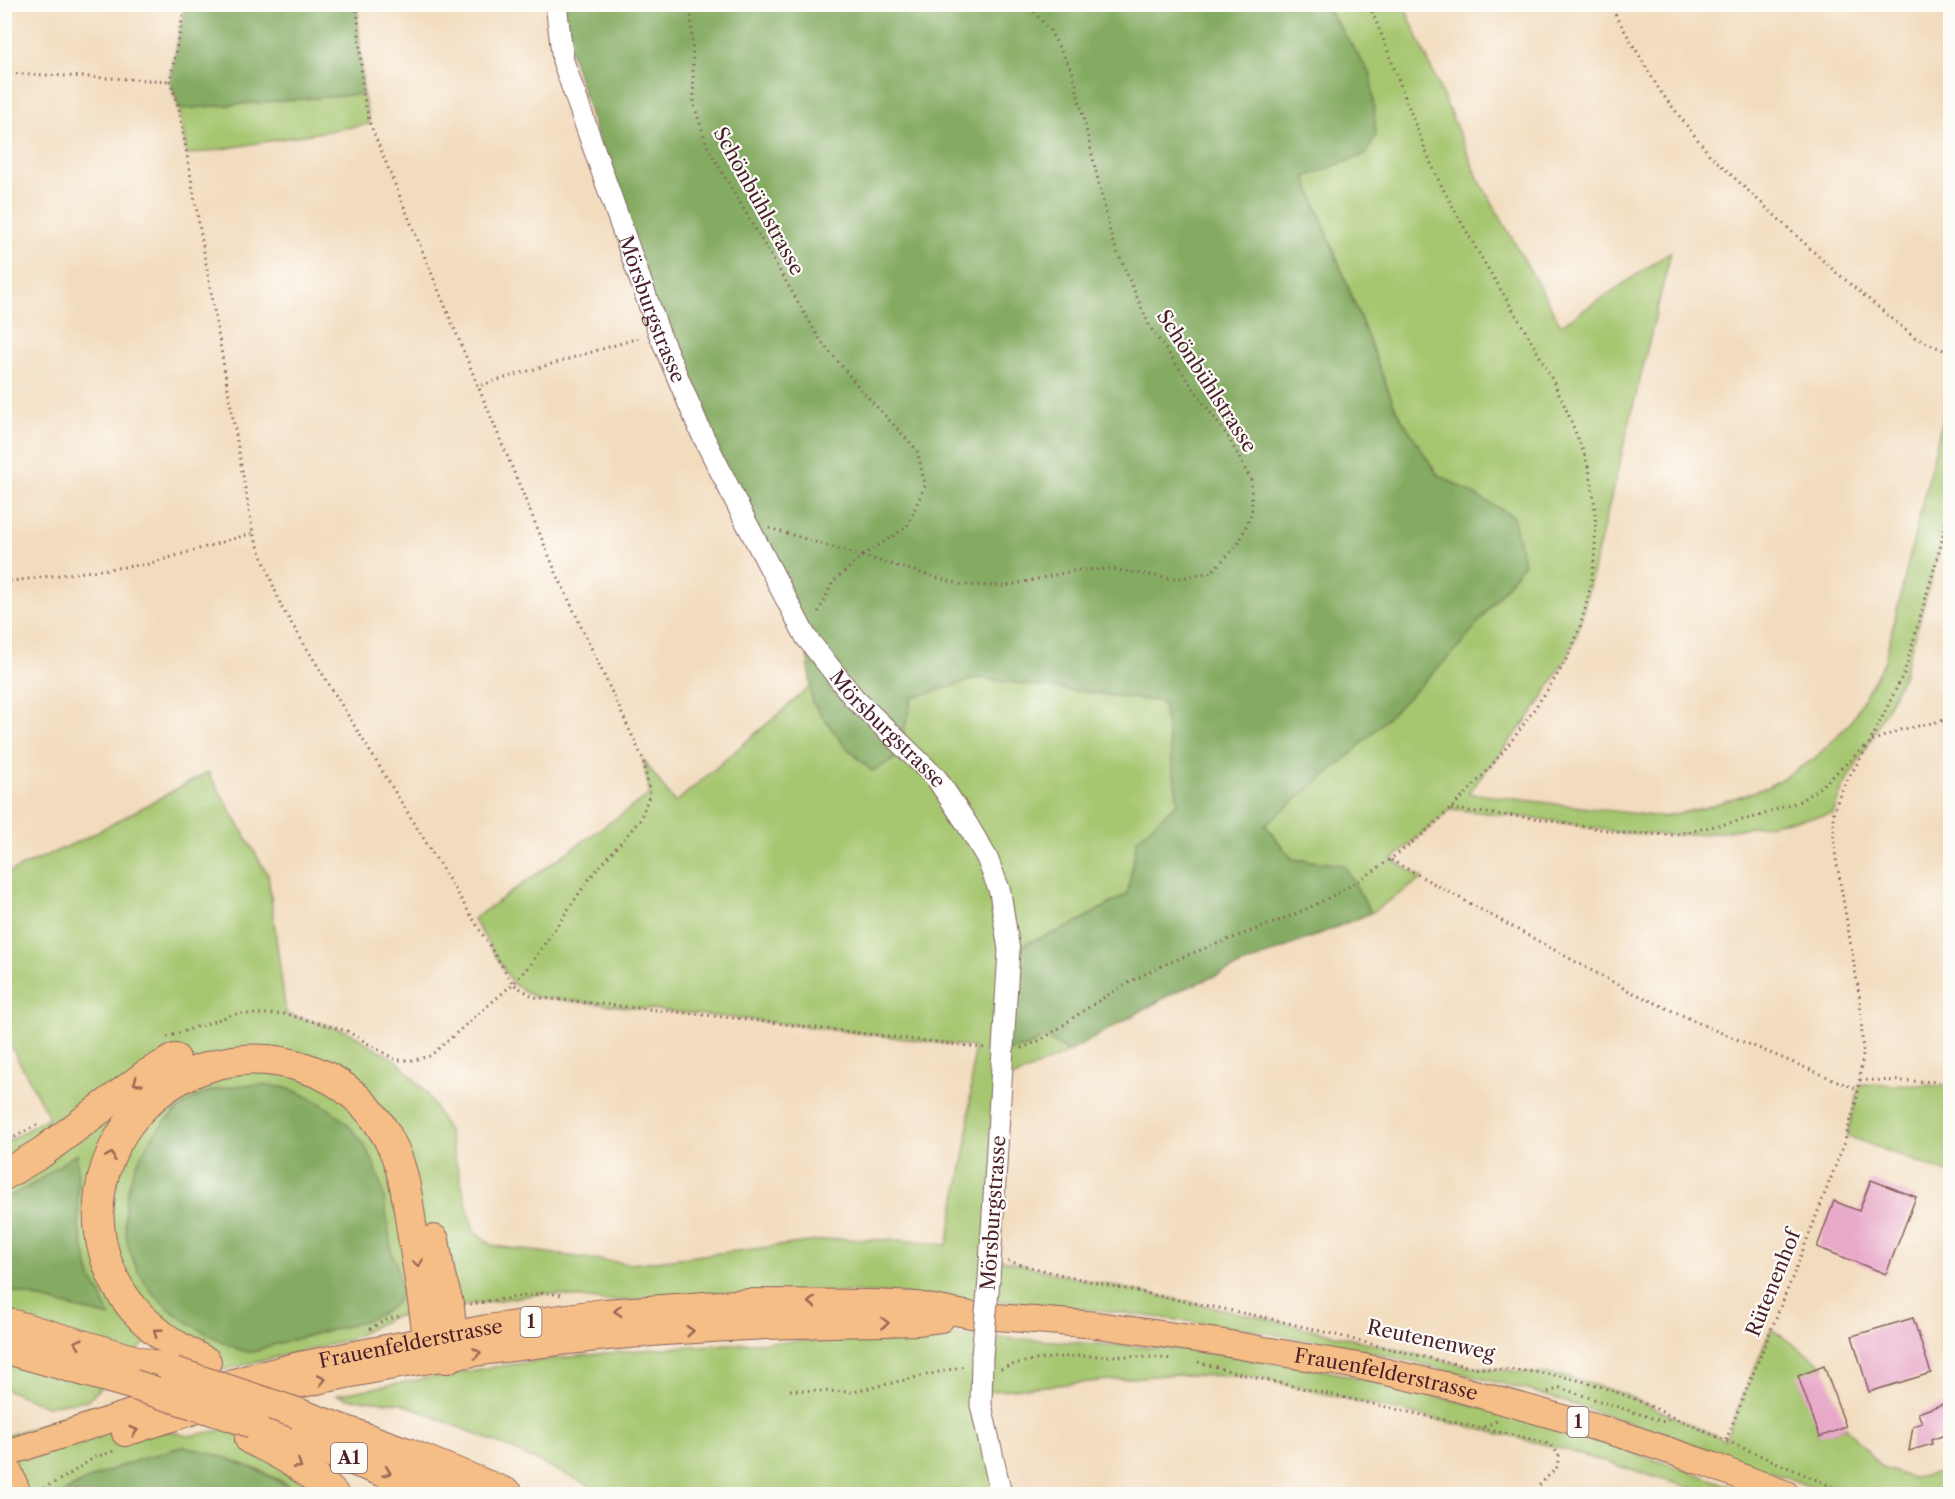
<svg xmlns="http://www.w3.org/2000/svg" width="1955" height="1499" viewBox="0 0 1955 1499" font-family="'Libre Caslon Text',serif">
<rect width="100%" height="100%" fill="#fdfcf7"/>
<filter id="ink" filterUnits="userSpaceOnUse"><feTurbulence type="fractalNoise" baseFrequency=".0167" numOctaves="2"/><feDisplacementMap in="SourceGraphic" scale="12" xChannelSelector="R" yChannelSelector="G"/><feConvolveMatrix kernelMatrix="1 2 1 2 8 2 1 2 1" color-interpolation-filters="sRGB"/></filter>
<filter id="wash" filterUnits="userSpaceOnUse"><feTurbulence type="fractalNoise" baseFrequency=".008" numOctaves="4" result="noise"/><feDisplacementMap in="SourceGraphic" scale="24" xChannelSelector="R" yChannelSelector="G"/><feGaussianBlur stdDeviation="1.35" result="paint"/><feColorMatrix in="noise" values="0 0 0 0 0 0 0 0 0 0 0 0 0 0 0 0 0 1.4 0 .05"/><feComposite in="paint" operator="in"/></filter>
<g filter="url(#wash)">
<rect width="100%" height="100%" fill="#f2dcbe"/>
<!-- green -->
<g fill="#a6c66f" stroke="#78724d" stroke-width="1.5" fill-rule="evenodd">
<path d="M1325 5H1404L1478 178 1561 325 1671 252 1578 632 1568 656 1534 711 1468 793 1661 817 1704 808 1768 787 1814 759 1850 723 1885 660 1950 387V501L1941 545 1904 673 1870 742 1842 789 1833 814 1715 833 1674 835 1623 833 1541 819 1451 809 1392 860 1423 878 1371 913 1344 865 1292 859 1265 825 1353 752 1513 516 1437 474 1396 410 1305 176 1366 154 1371 75Z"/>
<path d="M363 94 370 124 187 155 179 109Z"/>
<path d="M978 678 1163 702 1178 802 1137 840 1128 894 1069 927 1009 950 1003 1051 1026 1047 1045 1037 1069 1052 1001 1083 991 1257 1066 1276 1264 1318 1466 1366 1562 1376 1621 1393 1725 1440 1771 1329 1824 1366 1820 1436 1846 1427 1882 1468 1913 1478 1950 1471V1494H1830L1728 1456 1609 1416 1528 1390 1434 1367 1352 1348 1246 1329 1124 1313 1005 1301 852 1292 604 1301 544 1293 392 1317 349 1340 224 1370 150 1338 88 1400 46 1406 5 1389 4 1289 109 1317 100 1293 91 1279 79 1228 77 1154 30 1186 5 1198V1143L49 1117 5 1035V874L84 839 208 772 268 875 286 1014 347 1031 396 1060 426 1092 448 1131 474 1232 494 1246 631 1264 834 1239 900 1240 947 1245 967 1142 974 1047 752 1020 534 997 513 984 473 919 650 794 643 759 675 803 811 686 812 702 843 744 872 771 901 742 912 698ZM263 1085 285 1088 307 1096 370 1155 377 1173 382 1194 392 1255 396 1263 382 1313 349 1324 268 1346 251 1352 172 1114C208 1088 220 1089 263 1085Z"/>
<path d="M1860 1084 1950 1086V1174L1847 1136Z"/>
<path d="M1950 1259V1381L1942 1344Z"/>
<path d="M956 1335 1180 1349 1323 1370 1470 1404 1586 1437 1697 1474 1751 1494H1711L1552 1446 1248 1376 1165 1375 981 1392 1001 1494H608L507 1447 401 1403 348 1399 337 1395C408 1381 480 1368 552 1359 686 1342 822 1341 956 1335Z"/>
<path d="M89 1407 187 1436 228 1429 280 1454 333 1494H300L283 1482 259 1470 184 1446 117 1467 80 1483 62 1494H5L4 1437Z"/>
</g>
<!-- forest -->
<g fill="#84ab62" stroke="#676546" stroke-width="1.5">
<path d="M185 5H357L363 94 179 109 170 81Z"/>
<path d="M556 5H1325L1371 75 1376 135 1367 154 1305 177 1396 410 1437 474 1513 516 1524 563 1461 645 1353 752 1265 825 1292 859 1344 865 1371 913 1173 993 1069 1052 1045 1037 1026 1047 1003 1051 1009 950 1069 927 1127 894 1137 840 1178 802 1163 702 978 678 912 698 901 742 895 759 872 771 843 744 812 702 806 637 659 333Z"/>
<path d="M241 1085C256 1085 272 1084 286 1088 328 1101 364 1131 377 1173 386 1199 388 1228 392 1255L396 1262 402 1294C399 1297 397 1302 394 1305 380 1319 342 1327 322 1332 304 1337 287 1341 269 1346 264 1347 257 1352 252 1352 240 1353 217 1339 206 1333 179 1318 154 1301 139 1273 105 1212 136 1134 193 1099 207 1090 224 1088 241 1085Z"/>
<path d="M77 1153 79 1228 91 1279 100 1293 110 1317 5 1289V1198L30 1186Z"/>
<path d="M184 1446C225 1456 265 1470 300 1494H62C99 1470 142 1459 184 1446Z"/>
</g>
<g id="blocks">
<!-- building -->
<g fill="#e8a9c9">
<path d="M1871 1180 1916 1197 1886 1274 1817 1247 1834 1201 1859 1211Z"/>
<path d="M1913 1318 1931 1373 1869 1392 1852 1336Z"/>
<path d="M1824 1366 1846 1427 1820 1437 1798 1376Z"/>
<path d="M1943 1404 1950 1433 1931 1440 1932 1444 1909 1451 1913 1426 1922 1423 1918 1413Z"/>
</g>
</g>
</g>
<g filter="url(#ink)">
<use href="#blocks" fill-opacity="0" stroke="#85615e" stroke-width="1.5"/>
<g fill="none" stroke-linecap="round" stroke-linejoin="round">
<!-- tertiary casing -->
<g stroke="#85615e" stroke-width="23">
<g id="tertiary">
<path id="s1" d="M556 4 563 61 659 333 700 430 745 520 806 637 854 698 937 779 967 824 987 858 1000 892 1009 950 989 1280"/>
<path d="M982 1355 981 1405 1001 1494"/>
</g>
</g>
<!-- primary casing -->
<g stroke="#85615e" stroke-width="28">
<g id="primary">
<path d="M125 1433C159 1423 194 1410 229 1401 391 1361 559 1337 727 1328 790 1324 854 1324 917 1322L941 1319"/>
<path id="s2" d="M4 1454 198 1391 295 1366 487 1328 604 1312 749 1302 871 1303 917 1305 971 1315 1097 1325 1218 1342 1364 1367 1453 1387 1626 1436 1708 1464 1786 1494"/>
</g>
</g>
<!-- motorway casing -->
<g stroke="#85615e" stroke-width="32">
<g id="motorway">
<path d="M4 1175 41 1153 146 1075 175 1059"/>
<path d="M434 1240 440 1275 449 1307 452 1335 447 1358"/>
<path d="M4 1322 174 1372"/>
<path d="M4 1348 131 1384"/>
<path d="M206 1362C171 1345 138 1322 118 1287 50 1162 173 1024 305 1068 344 1080 376 1110 393 1148 405 1174 408 1203 412 1231 418 1267 424 1303 428 1339L447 1358"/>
<path d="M297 1413 407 1453 508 1494"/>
<path d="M253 1423 443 1494"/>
<path d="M250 1439C281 1454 309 1469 333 1494"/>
<path d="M4 1469 7 1471 16 1494"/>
</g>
</g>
<!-- path -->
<g stroke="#85615e" stroke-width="3" stroke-dasharray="1.5 4.5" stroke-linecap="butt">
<path d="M185 4 170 81 179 109 253 533 282 608 513 984 534 997 752 1020 984 1048"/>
<path d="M357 4 363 94 370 124 478 386 642 337"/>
<path d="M691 4 694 105 708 148 820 340 863 392 917 450 925 485 907 527 862 556"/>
<path d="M1609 4 1660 91 1709 154 1831 268 1914 337 1950 353"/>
<path d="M4 73 170 81"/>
<path d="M769 528 862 556 833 582 817 615"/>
<path d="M862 556 963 585 1006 586 1077 570 1110 569 1177 579 1211 572 1238 545 1252 512 1251 480 1230 440 1150 327 1112 240 1073 73 1050 31 1028 4"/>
<path d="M4 582 148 564 253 533"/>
<path d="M1872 741 1900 730 1950 719"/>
<path d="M1451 809 1541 819 1623 833 1674 835 1756 817 1800 801 1822 786 1866 745"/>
<path d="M1391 860 1627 990 1710 1028 1859 1090"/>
<path d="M167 1037 235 1014H286L347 1031 396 1060H414L430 1056 513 984 530 965 589 879 640 820 650 794 643 759 554 568 478 386"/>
<path d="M1021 1048C1043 1042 1061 1026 1080 1013 1104 997 1128 982 1153 970 1212 942 1276 927 1334 895 1418 849 1489 779 1541 699 1553 682 1565 664 1573 645 1594 595 1601 533 1591 479 1588 461 1580 444 1573 426 1544 352 1496 287 1459 218 1449 199 1438 181 1430 161 1408 109 1391 56 1369 4"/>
<path d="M1860 1080 1950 1082"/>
<path d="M4 1143 40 1123"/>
<path d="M1008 1261C1092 1284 1177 1299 1262 1317 1330 1332 1398 1353 1466 1366 1489 1370 1512 1369 1534 1372 1583 1378 1629 1394 1672 1417L1849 1494"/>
<path d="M470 1304 544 1293 562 1295"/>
<path d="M370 1329 383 1321 402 1315"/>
<path d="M1198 1362 1248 1376 1480 1428 1497 1421"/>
<path d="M1001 1369C1037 1352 1131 1355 1173 1359"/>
<path d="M790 1390 853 1392 965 1366"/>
<path d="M1548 1392 1560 1388 1664 1422 1671 1418"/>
<path d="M1482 1428 1544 1442 1552 1446 1559 1455 1557 1467 1531 1494"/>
<path d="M1726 1440 1791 1281 1844 1144 1857 1098 1863 1055 1860 999 1834 846 1833 814 1842 789 1870 742 1904 673 1941 545 1950 501"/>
<path d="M38 1491 65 1477 95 1457 114 1451"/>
</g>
<!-- tertiary -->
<use href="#tertiary" stroke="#fff" stroke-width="21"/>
<!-- primary -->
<use href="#primary" stroke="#f6be87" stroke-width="26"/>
<!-- motorway -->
<use href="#motorway" stroke="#f6be87" stroke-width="30"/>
<!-- tertiary-bridge casing -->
<g stroke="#85615e" stroke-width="23" stroke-linecap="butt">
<path id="tertiary-bridge" d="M982 1355 989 1280"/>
</g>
<!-- motorway-bridge casing -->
<g stroke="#85615e" stroke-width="32" stroke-linecap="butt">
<g id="motorway-bridge">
<path d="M174 1372 297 1413"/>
<path d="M131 1384 253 1423"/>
</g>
</g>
<!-- tertiary-bridge -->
<use href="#tertiary-bridge" stroke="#fff" stroke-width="21"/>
<!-- motorway-bridge -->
<use href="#motorway-bridge" stroke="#f6be87" stroke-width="30"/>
</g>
<!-- one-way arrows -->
<defs><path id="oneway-chevron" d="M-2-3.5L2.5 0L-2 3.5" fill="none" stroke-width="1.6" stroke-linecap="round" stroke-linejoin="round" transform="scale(1.5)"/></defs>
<g stroke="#976754">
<use href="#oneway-chevron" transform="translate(137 1082) rotate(145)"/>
<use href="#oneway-chevron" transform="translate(111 1156) rotate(-68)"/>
<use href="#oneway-chevron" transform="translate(418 1263) rotate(81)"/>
<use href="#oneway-chevron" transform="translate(812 1302) rotate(-180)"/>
<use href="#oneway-chevron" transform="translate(618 1311) rotate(176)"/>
<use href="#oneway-chevron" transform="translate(885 1323) rotate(-2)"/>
<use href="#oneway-chevron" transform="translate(690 1331) rotate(-5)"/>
<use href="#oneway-chevron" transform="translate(157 1332) rotate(-142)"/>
<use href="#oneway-chevron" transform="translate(78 1343) rotate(-163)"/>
<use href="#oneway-chevron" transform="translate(477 1353) rotate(-8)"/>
<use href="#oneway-chevron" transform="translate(322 1380) rotate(-11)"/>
<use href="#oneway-chevron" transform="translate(134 1431) rotate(-17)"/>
<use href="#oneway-chevron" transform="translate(298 1465) rotate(33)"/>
<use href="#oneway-chevron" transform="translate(387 1472) rotate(21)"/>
</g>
</g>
<g text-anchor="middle" stroke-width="4.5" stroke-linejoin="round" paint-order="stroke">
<!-- shield labels -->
<g fill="#fdfcf7" stroke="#806168" stroke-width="1.5">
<rect x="520.5" y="1307" width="21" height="30" rx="4.5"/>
<rect x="1567.5" y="1407" width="21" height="30" rx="4.5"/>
<rect x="331" y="1443" width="36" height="30" rx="4.5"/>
</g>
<g font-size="18" font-weight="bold" fill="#4a1f2b">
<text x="531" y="1328">1</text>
<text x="1578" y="1428">1</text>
<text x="349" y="1464">A1</text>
</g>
<!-- street labels -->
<g font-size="20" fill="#4a1f2b" stroke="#fdfcf7">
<text transform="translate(759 201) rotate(61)" y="7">Schönbühlstrasse</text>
<text dy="7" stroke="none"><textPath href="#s1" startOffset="321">Mörsburgstrasse</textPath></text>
<text transform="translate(1207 381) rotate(57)" y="7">Schönbühlstrasse</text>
<text dy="7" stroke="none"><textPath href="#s1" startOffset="807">Mörsburgstrasse</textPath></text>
<text transform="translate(993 1213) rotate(-86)" y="7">Mörsburgstrasse</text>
<text transform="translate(1773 1283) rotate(-68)" y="7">Rütenenhof</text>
<text transform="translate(1431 1340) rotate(12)" y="7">Reutenenweg</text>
<text dy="7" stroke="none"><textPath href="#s2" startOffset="422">Frauenfelderstrasse</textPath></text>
<text dy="7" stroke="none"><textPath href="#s2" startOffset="1406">Frauenfelderstrasse</textPath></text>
</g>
</g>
<!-- margin -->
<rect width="1955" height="1499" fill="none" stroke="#fdfcf7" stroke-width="24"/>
</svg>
